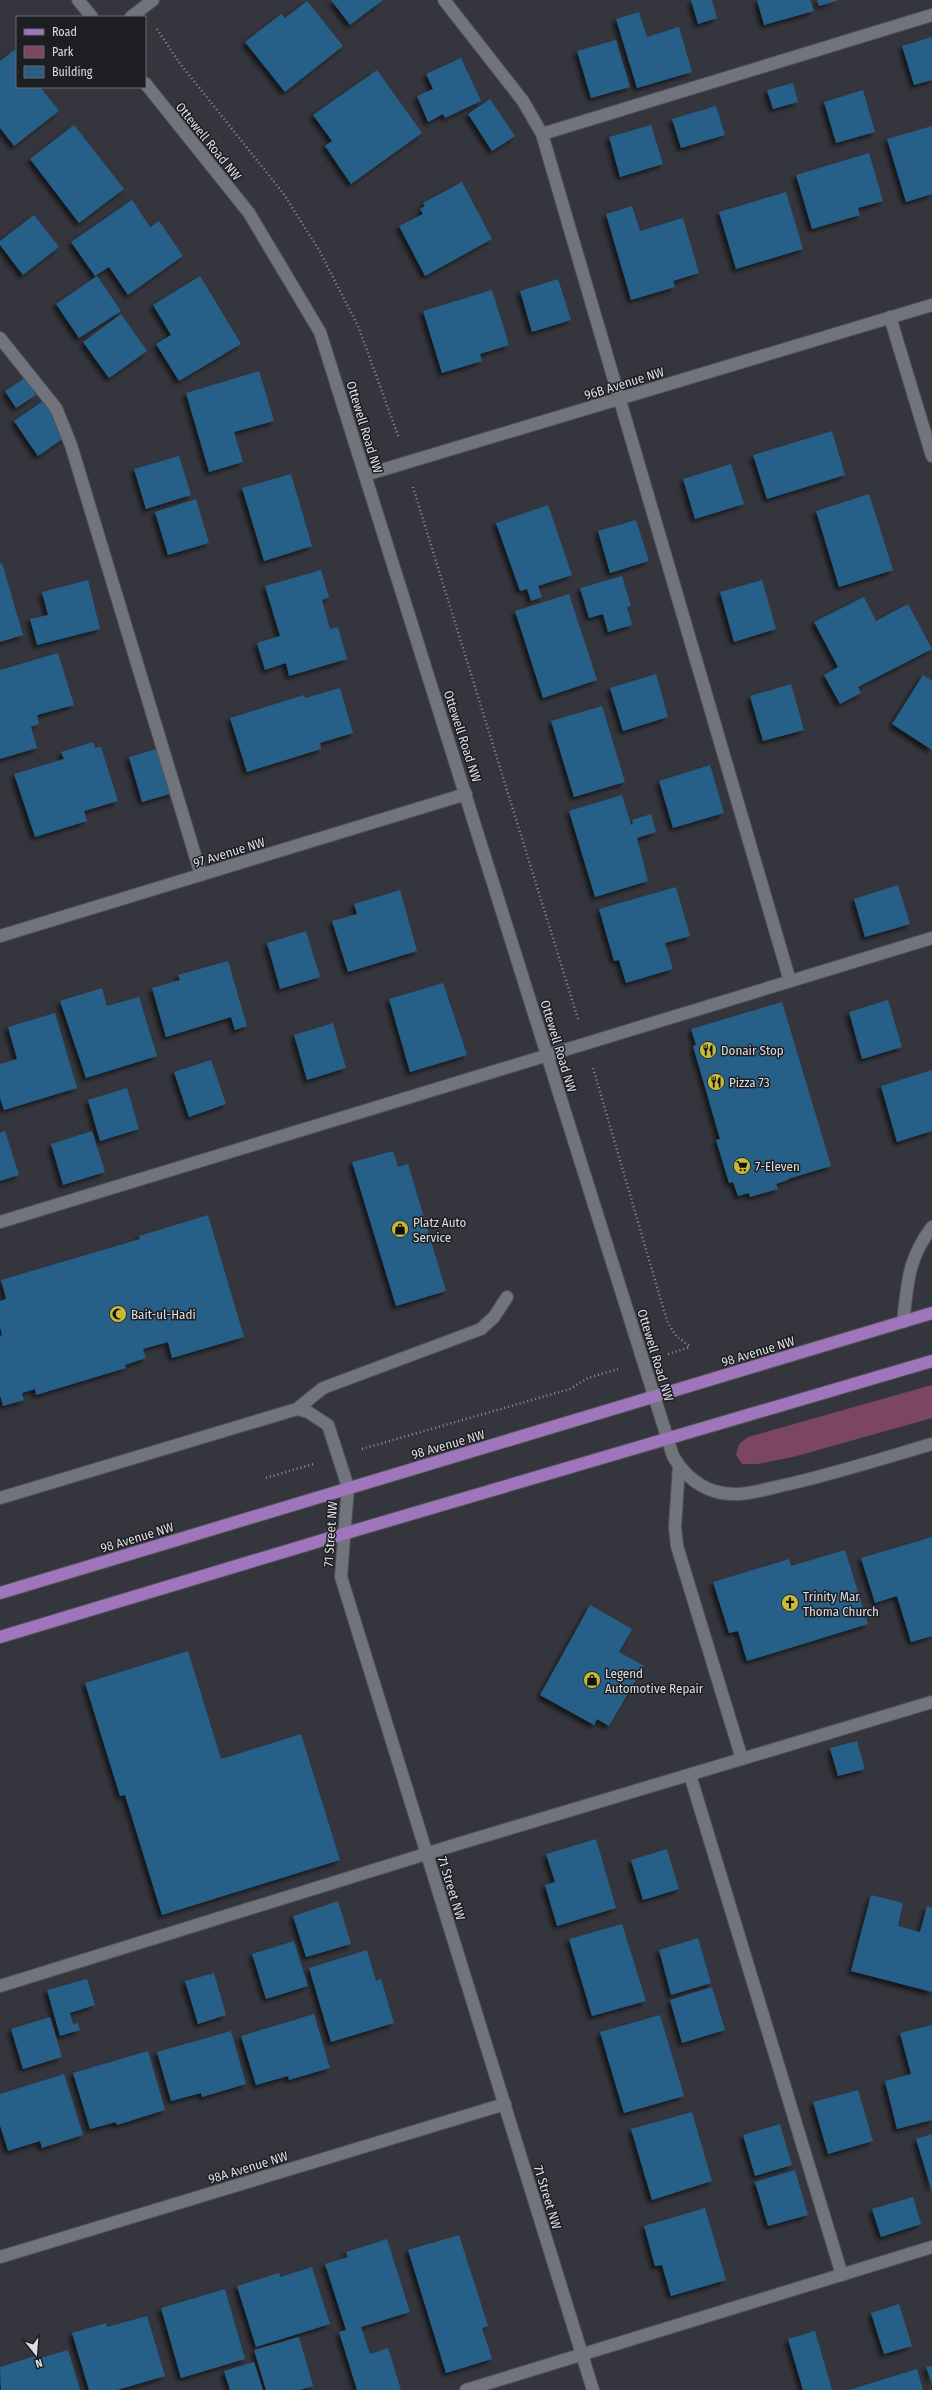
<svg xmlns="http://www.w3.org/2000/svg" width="932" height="2390" viewBox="0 0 932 2390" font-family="'Fira Sans Condensed',sans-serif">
<defs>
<filter id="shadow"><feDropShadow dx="-3.5" dy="3.5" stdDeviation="2" flood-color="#0009"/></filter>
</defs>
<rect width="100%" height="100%" fill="#35363d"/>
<!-- green -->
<path fill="#7d4564" d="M932 1385V1418L793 1457 757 1464H742L736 1455 739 1444 748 1437Z"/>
<!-- building -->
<g fill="#275f87" filter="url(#shadow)">
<path d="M331 0H383L350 25Z"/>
<path d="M691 0H712L717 18 698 24Z"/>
<path d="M757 0H810L814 11 764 25Z"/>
<path d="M817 0H839L819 6Z"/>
<path d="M307 1 343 46 285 92 245 42 281 14 285 18Z"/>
<path d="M639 12 647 37 679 27 692 72 637 88 616 19Z"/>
<path d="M932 37V80L914 85 902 46Z"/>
<path d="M616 40 630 87 591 98 577 51Z"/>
<path d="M14 50 17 54V87H40L59 111 14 146 0 128V61Z"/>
<path d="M461 58 481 101 445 118 443 114 428 122 417 96 433 89 426 74Z"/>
<path d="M377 70 422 133 351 184 325 146 332 141 313 115Z"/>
<path d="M793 83 798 102 773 109 767 90Z"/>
<path d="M863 90 875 132 836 143 824 102Z"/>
<path d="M490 99 515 136 492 151 468 114Z"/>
<path d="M716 106 725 135 681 148 672 119Z"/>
<path d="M74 125 124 189 79 223 30 159Z"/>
<path d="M651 125 663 164 620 177 609 137Z"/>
<path d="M932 126V194L906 202 887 139Z"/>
<path d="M869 153 883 201 858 208 860 215 812 229 796 175Z"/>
<path d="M462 182 492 239 425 276 399 226 423 214 420 209 425 206 423 203Z"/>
<path d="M786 192 803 249 736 269 719 212Z"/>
<path d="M132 200 150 227 159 221 183 256 128 295 109 267 95 276 71 242Z"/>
<path d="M632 206 640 231 683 218 699 273 673 281 675 287 631 300 606 214Z"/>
<path d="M34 215 59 247 23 275 0 245V241Z"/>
<path d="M97 276 121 311 79 338 56 304Z"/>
<path d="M200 276 241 344 179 381 156 344 171 335 153 305Z"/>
<path d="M558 279 571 320 532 332 520 291Z"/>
<path d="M492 290 509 345 480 354 482 361 442 373 423 311Z"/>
<path d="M121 314 147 351 109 378 83 342Z"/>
<path d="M259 371 274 421 234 432 243 462 209 472 186 393Z"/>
<path d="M25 378 36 395 16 408 5 391Z"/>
<path d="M43 401 67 436 38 456 14 421Z"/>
<path d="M832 431 845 475 767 499 753 455Z"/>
<path d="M179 456 191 495 146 509 134 469Z"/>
<path d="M731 464 744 504 695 519 683 479Z"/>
<path d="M291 474 312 546 264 561 242 488Z"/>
<path d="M869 494 893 570 839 587 816 511Z"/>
<path d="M196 499 209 543 168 555 155 512Z"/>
<path d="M548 505 572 575 538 586 542 597 531 601 527 589 520 591 496 523Z"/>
<path d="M636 520 649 561 610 573 598 531Z"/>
<path d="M2 563 23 635 0 642V564Z"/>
<path d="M321 570 329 597 322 600 330 629 338 627 347 659 289 676 286 663 265 670 257 643 280 636 265 586Z"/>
<path d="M622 576 631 606 627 607 632 625 608 632 603 614 589 618 580 588Z"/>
<path d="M88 580 100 629 37 645 30 619 48 615 42 592Z"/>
<path d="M762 580 776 629 734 642 720 592Z"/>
<path d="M569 594 597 680 543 698 515 611Z"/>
<path d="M864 597 876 621 908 604 932 649 858 687 861 693 840 704 824 675 838 667 814 622Z"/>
<path d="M58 653 74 705 37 715 39 724 31 727 37 748 0 759V670Z"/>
<path d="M656 674 668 717 623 731 610 688Z"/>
<path d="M923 675 932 681V750L892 724Z"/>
<path d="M791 684 804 730 763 741 750 696Z"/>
<path d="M340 688 353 733 320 743 321 749 247 772 230 718 304 695 305 698Z"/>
<path d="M602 706 625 782 574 797 551 721Z"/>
<path d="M93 742 95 748 101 747 118 801 84 811 87 821 35 837 14 774 64 759 61 752Z"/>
<path d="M160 748 173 793 142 802 129 757Z"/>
<path d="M710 765 724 813 673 828 659 781Z"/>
<path d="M622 795 631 825 633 824 632 820 651 814 656 832 637 838 648 881 595 897 569 811Z"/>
<path d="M898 885 910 924 865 937 854 899Z"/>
<path d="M676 887 690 936 665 943 673 969 626 983 619 960 614 961 599 909Z"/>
<path d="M400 890 417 951 348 972 332 921 357 914 354 904Z"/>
<path d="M306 931 320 977 280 989 267 943Z"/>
<path d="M228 961 247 1026 235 1030 231 1017 166 1037 152 988 180 980 178 975Z"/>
<path d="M443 983 467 1055 410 1072 389 999Z"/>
<path d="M102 988 107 1006 139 997 157 1056 86 1078 60 1001Z"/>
<path d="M888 1000 902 1047 862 1059 849 1012Z"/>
<path d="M782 1002 831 1166 788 1179V1180L776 1184 778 1189 750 1197 749 1193 738 1196 733 1182 729 1183 716 1140 720 1139 693 1046 696 1045 691 1029Z"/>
<path d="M55 1013 77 1088 4 1110 0 1098V1064L17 1059 8 1027Z"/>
<path d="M333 1023 346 1068 307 1080 294 1035Z"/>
<path d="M211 1060 226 1104 189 1117 174 1072Z"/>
<path d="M932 1070V1131L897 1142 881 1086Z"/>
<path d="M127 1088 139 1129 100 1141 88 1100Z"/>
<path d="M5 1131 19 1175 0 1181V1133Z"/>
<path d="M92 1131 105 1172 63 1185 51 1144Z"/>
<path d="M393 1151 398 1167 408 1164 446 1291 396 1306 352 1162Z"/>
<path d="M208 1215 244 1337 172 1358 168 1342 143 1349 146 1358 125 1365 126 1368 36 1395 35 1389 22 1393 24 1400 3 1406 0 1395V1336L2 1335 0 1327V1301L6 1299 1 1280 140 1239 139 1236Z"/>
<path d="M932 1537V1636L911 1642 897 1596 875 1603 861 1558Z"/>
<path d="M845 1550 868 1624 747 1661 738 1631 729 1633 713 1582 789 1559 791 1566Z"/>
<path d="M590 1605 632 1629 619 1652 644 1666 609 1726 597 1719 594 1725 540 1695Z"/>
<path d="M188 1651 221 1759 301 1734 340 1860 162 1915 125 1795 120 1796 85 1683Z"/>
<path d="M857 1741 865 1769 838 1776 830 1748Z"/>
<path d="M596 1839 616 1908 557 1926 545 1885 555 1882 546 1854Z"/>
<path d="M667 1849 679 1889 643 1900 631 1860Z"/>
<path d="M871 1895 903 1903 898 1926 920 1932 927 1906 932 1908V1992L851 1971Z"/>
<path d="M338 1901 351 1944 306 1957 293 1916Z"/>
<path d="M622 1924 646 2001 592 2016 569 1939Z"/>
<path d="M698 1938 711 1983 671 1995 659 1950Z"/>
<path d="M294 1941 308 1986 266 1999 252 1954Z"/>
<path d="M367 1950 376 1981 381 1979 394 2023 331 2042 309 1968Z"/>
<path d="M214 1973 226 2015 198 2024 185 1981Z"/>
<path d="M87 1979 95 2005 70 2013 73 2024 78 2023 80 2030 60 2036 47 1990Z"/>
<path d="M712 1987 725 2030 682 2043 670 2000Z"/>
<path d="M314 2014 330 2068 289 2080 288 2076 256 2085 241 2036Z"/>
<path d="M660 2015 684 2096 624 2113 600 2032Z"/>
<path d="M50 2017 62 2057 23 2069 11 2029Z"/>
<path d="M932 2025V2120L897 2129 885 2081 911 2074 900 2033Z"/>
<path d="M231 2031 246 2084 202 2097 201 2093 171 2101 157 2052Z"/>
<path d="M148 2051 165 2110 117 2125 116 2122 90 2129 73 2073Z"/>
<path d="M64 2074 83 2135 42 2148 40 2141 8 2151 0 2125V2094Z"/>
<path d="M858 2090 873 2141 828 2154 813 2102Z"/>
<path d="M692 2112 712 2181 652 2200 631 2129Z"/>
<path d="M780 2124 792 2165 755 2176 743 2135Z"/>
<path d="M932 2134V2192L916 2139Z"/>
<path d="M795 2170 808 2215 768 2226 755 2182Z"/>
<path d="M913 2197 921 2224 881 2237 872 2209Z"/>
<path d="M705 2208 726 2280 671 2296 662 2265 655 2266 644 2226Z"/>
<path d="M459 2235 488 2326 482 2328 492 2359 446 2373 408 2250Z"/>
<path d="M387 2239 410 2312 361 2327 370 2354 388 2348 401 2390H357L339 2332 346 2330 325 2264 348 2257 346 2252Z"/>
<path d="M312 2267 330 2324 256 2347 237 2286 279 2273 280 2277Z"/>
<path d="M225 2289 245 2359 181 2378 161 2308Z"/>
<path d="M899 2304 912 2346 884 2354 871 2313Z"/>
<path d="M147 2316 165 2376 117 2390H89L72 2333 106 2323 107 2327Z"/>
<path d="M815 2331 832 2390H803L788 2339Z"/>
<path d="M299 2337 313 2386 300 2390H266L254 2350Z"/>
<path d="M68 2350 80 2390H1L0 2367 35 2356 37 2359Z"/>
<path d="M254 2362 263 2390H230L224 2371Z"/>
<path d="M932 2366V2384L926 2367Z"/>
<path d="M917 2369 923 2390H849Z"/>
</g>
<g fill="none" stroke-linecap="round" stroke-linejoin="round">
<!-- minor casing -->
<g stroke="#525359" stroke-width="14">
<g id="minor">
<path d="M78 0 92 17"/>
<path d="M444 0 523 101 542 134 790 981"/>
<path d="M131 17 153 0"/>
<path d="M145 83 249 213 320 332 673 1456C682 1472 697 1486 714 1491 738 1499 765 1489 789 1484 837 1473 884 1458 932 1444"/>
<path d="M542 134 932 15"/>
<path d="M890 317 932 456"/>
<path d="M0 338 56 408 71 445 201 875"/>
<path d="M365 475 932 305"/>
<path d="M0 936 466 794"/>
<path d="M0 1222 932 938"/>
<path d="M903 1322C908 1283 907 1260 932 1227"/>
<path d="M297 1409 308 1412 328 1425 348 1487 341 1577 593 2390"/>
<path d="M679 1466 675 1527 677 1546 742 1759"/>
<path d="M0 1498 297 1409 323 1388 481 1329 494 1317 507 1297"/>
<path d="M690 1775 842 2275"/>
<path d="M0 1986 461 1843 932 1702"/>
<path d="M0 2257 505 2104"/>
<path d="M466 2390 932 2247"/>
</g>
</g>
<!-- major casing -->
<g stroke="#525359" stroke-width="14">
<g id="major">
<path d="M0 1593 932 1313"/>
<path d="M0 1637 343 1534 932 1361"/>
</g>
</g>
<!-- path -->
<g stroke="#8e8f95" stroke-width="2.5" stroke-dasharray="1 3" stroke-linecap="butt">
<path d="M157 29 178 61 283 193 319 250 358 326 399 438"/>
<path d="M413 487 578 1019"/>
<path d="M593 1068 667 1321 676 1336 691 1347"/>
<path d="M668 1354 690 1347"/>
<path d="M362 1449 570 1389 588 1378 618 1369"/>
<path d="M266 1478 313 1464"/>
</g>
<!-- minor -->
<use href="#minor" stroke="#72747d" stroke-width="12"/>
<!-- major -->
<use href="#major" stroke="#9f76bb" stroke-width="12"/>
</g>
<!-- icons -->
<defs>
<g id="restaurant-disc" transform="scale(0.9)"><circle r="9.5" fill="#c9ba3a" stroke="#1d1e21"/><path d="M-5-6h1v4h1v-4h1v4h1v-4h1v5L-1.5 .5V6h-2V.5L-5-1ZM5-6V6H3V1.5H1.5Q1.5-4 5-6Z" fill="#111"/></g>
<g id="supermarket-disc" transform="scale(0.9)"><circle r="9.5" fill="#c9ba3a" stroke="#1d1e21"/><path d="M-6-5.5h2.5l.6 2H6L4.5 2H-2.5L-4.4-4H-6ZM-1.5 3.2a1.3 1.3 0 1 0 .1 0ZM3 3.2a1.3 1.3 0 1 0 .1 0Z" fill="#111"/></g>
<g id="shop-disc" transform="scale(0.9)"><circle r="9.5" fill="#c9ba3a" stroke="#1d1e21"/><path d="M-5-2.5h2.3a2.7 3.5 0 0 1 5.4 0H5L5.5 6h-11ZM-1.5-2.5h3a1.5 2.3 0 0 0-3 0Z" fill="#111"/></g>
<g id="mosque-disc" transform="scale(0.9)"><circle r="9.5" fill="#c9ba3a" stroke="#1d1e21"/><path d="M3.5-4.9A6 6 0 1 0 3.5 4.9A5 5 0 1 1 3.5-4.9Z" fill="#111"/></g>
<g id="church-disc" transform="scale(0.9)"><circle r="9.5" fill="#c9ba3a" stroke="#1d1e21"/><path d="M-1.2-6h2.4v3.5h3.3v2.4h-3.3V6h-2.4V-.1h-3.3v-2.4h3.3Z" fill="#111"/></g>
</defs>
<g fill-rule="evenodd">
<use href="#restaurant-disc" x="708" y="1050"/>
<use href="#restaurant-disc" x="716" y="1082"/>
<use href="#supermarket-disc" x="742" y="1166"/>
<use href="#shop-disc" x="400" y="1229"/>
<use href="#mosque-disc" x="118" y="1314"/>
<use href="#church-disc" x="790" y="1603"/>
<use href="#shop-disc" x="592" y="1680"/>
</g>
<g text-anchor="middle" stroke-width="3" stroke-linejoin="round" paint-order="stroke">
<!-- street labels -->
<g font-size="13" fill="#dcdde2" stroke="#1d1e21">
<text transform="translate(209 141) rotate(51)" y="5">Ottewell Road NW</text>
<text transform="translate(624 383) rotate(-17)" y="5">96B Avenue NW</text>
<text transform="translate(365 427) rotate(73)" y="5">Ottewell Road NW</text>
<text transform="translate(463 736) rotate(72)" y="5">Ottewell Road NW</text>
<text transform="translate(229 852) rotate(-17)" y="5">97 Avenue NW</text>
<text transform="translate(559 1046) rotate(73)" y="5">Ottewell Road NW</text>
<text transform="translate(758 1351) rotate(-17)" y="5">98 Avenue NW</text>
<text transform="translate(656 1355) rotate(73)" y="5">Ottewell Road NW</text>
<text transform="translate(448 1444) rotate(-16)" y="5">98 Avenue NW</text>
<text transform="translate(330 1534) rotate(-86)" y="5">71 Street NW</text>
<text transform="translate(137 1537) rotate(-17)" y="5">98 Avenue NW</text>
<text transform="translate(452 1888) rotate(73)" y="5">71 Street NW</text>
<text transform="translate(248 2167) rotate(-17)" y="5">98A Avenue NW</text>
<text transform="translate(548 2197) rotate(73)" y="5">71 Street NW</text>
</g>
<!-- poi labels -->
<g font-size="13" fill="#dcdde2" stroke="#1d1e21" text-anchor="start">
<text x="721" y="1055">Donair Stop</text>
<text x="729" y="1087">Pizza 73</text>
<text x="755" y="1171">7-Eleven</text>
<text x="413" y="1227">Platz Auto<tspan x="413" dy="15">Service</tspan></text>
<text x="131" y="1319">Bait-ul-Hadi</text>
<text x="803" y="1601">Trinity Mar<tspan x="803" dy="15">Thoma Church</tspan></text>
<text x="605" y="1678">Legend<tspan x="605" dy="15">Automotive Repair</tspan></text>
</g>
</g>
<!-- legend -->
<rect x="16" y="16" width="130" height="72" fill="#1d1e21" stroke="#696a6e"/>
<rect x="24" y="29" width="20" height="6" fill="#9f76bb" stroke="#696a6e"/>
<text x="52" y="36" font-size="12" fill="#dcdde2">Road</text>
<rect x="24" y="46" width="20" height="12" fill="#7d4564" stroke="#696a6e"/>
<text x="52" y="56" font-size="12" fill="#dcdde2">Park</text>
<rect x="24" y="66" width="20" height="12" fill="#275f87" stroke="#696a6e"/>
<text x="52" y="76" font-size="12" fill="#dcdde2">Building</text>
<!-- north arrow -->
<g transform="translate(36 2354) rotate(163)" stroke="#1d1e21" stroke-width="3" paint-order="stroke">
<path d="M0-3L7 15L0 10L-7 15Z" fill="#dcdde2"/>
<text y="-6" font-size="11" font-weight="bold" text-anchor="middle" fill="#dcdde2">N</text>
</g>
</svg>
